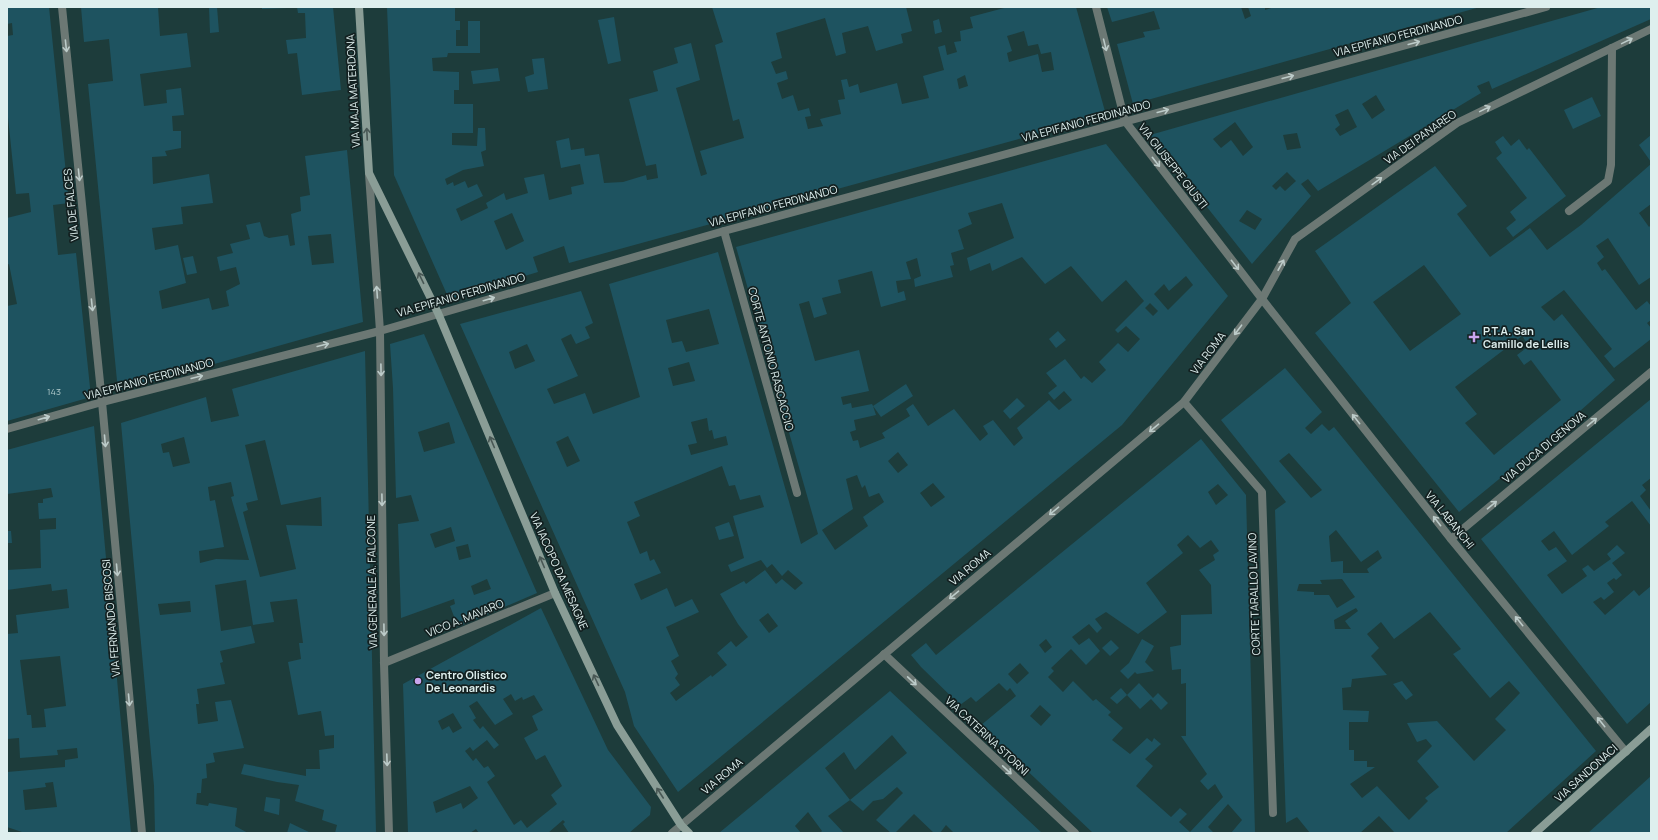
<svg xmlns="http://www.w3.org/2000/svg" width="1658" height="840" viewBox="0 0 1658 840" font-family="Manrope,sans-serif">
<rect width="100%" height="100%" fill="#1d3c3b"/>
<!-- building -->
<g fill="#1e5360" fill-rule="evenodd">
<path d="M7 7H49L69 203 53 205 58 255 76 253 91 397 7 421V306L17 304 9 264 7 265V218L31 212 29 193 16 194 7 108V36L13 35 12 23 7 24Z"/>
<path d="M81 7H158L160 36 187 33 191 67 140 74 144 106 167 103 166 90 181 88 184 115 172 116 173 131H181V148L165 151 167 156 152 157 153 184 209 174 213 203 181 207 183 224 152 228 155 250 178 245 186 283 159 291 162 309 209 298 212 310 229 306 226 291 240 284 236 267 220 271 217 257 233 253 230 244 250 239 246 225 260 222 264 236 269 238 288 235 290 246 295 245 291 214 301 211 300 197 310 195 305 156 347 150 363 322 118 391 88 84 113 81 109 39 84 42ZM331 234 334 263 312 265 308 236Z"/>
<path d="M209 7H217L219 32 210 33Z"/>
<path d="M262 7H287V8L262 9Z"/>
<path d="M297 7H333L341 90 302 95 297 53 288 54 286 40 306 38 305 13H298Z"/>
<path d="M387 7H455V21H460V30H456V46H468V21H480V53H448L447 57 432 58 433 71 459 72V90H454V104H473V133H452V145L477 146 478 128H485L486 150 481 152 484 166 463 170 445 179 447 185 453 182 454 186 465 181 468 188 477 184 483 196 456 209 461 221 488 208 486 203 504 193 506 200 528 193 524 178 544 174 549 200 572 194 571 187 584 184 580 164 561 168 556 141 569 138 571 150 584 148 585 156 599 154 604 183 623 182 646 175 647 180 658 178 656 164 646 166 629 99 658 91 653 71 678 63 674 48 691 43 700 80 676 88 701 176 707 174 700 151 744 138 739 119 733 121 715 45 723 42 712 7H906L912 31 901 34 903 43 876 51 868 26 842 33 846 53 836 56 825 18 776 33 782 58 771 62 776 74 786 71 788 79 777 83 782 99 793 95 798 111 809 108 811 116 805 117 808 129 823 126 820 119 841 114 838 100 845 99 841 80 847 79 849 87 858 84 860 93 897 83 902 104 929 98 923 76 944 70 938 47 945 45 947 55 957 52 954 42 961 41 960 31 973 28 970 17 1008 7H1076L1106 115 569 263 564 246 533 257 538 272 449 299 394 175ZM1024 31 1028 46 1038 44 1041 54 1051 52 1054 70 1042 72 1038 54 1009 62 1007 53 1012 51 1007 36ZM965 75 968 86 959 89 957 79ZM512 213 524 241 506 250 494 221Z"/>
<path d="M1107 7H1221L1222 8 1241 7 1245 19 1251 16 1248 7H1265V10L1274 7H1480L1133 104 1117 44 1145 37 1143 32 1160 29 1154 11 1112 22Z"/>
<path d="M1601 7H1651V19L1492 89 1489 81 1477 86 1481 93 1318 191 1308 179 1301 184 1311 196 1252 264 1150 135ZM1376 95 1385 110 1372 119 1362 104ZM1348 109 1357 127 1340 136 1335 129 1340 125 1335 115ZM1235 122 1253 147 1243 156 1231 140 1221 148 1213 139ZM1297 133 1301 148 1287 150 1283 135ZM1287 172 1296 181 1285 191 1280 186 1276 190 1272 186ZM1247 210 1262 219 1255 230 1239 221Z"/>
<path d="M614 17 621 61 608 64 598 20Z"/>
<path d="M939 19 942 32 935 34 933 21Z"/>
<path d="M544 58 548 89 528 92 525 77 534 74 532 59Z"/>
<path d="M498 68 500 81 473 84 471 71Z"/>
<path d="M1592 97 1601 116 1573 129 1564 110Z"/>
<path d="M1651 135V162L1639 145Z"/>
<path d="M1503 136 1511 146 1519 139 1527 150 1529 148 1566 196 1513 237 1506 228 1516 220 1510 212 1527 198 1496 158 1502 153 1495 142Z"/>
<path d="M1106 144 1228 296 1122 425 678 792 634 726 625 692 460 324 581 291 593 323 585 327 590 338 576 344 571 334 561 339 578 376 547 389 554 404 585 393 593 414 640 397 609 284 718 252 801 544 818 534 736 247ZM1002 203 1014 238 967 258 970 271 990 263 992 271 1022 257 1045 284 1071 266 1102 302 1126 280 1144 301 1115 330 1118 333 1126 326 1140 339 1128 352 1118 343 1099 362 1106 370 1092 383 1084 376 1081 379 1065 359 1046 373 1057 386 1048 393 1054 400 1064 391 1072 400 1059 410 1049 400 1017 428 1023 438 1014 446 993 420 983 426 988 434 980 441 954 409 928 426 913 404 906 409 910 416 882 433 885 438 860 448 858 440 853 441 850 432 856 430 854 420 876 415 873 406 881 417 913 396 906 384 873 406 872 404 852 408 851 403 843 405 841 397 869 391 859 350 815 361 799 304 809 301 814 318 827 314 822 298 841 293 838 280 872 271 881 307 906 300 904 291 898 293 896 281 911 279 906 262 917 258 921 276 914 279 915 287 953 277 950 266 954 265 951 253 964 249 958 230 972 224 968 213ZM1186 276 1193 285 1168 310 1154 294 1164 284 1169 291ZM1150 303 1158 311 1153 316 1145 308ZM709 309 719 344 686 352 682 341 672 343 666 320ZM527 344 535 361 515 369 509 352ZM689 362 695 381 673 386 668 368ZM707 418 709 431 712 430 714 439 726 436 728 445 691 455 688 445 697 443 691 422ZM568 436 580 461 567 467 556 442ZM898 452 908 465 898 473 888 461ZM722 466 729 486 735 485 740 500 760 495 764 507 733 516 744 558 728 565 731 572 761 560 767 568 772 564 782 576 788 570 803 583 795 590 782 579 776 584 765 570 746 584 744 581 720 594 738 624 748 637 736 647 731 641 717 653 727 665 712 677 711 675 676 701 670 693 680 685 675 678 678 674 671 661 679 656 666 627 699 612 692 599 675 607 667 588 641 600 634 584 661 573 654 559 650 561 647 551 640 554 627 522 640 516 634 502ZM857 475 862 488 865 485 869 497 879 493 884 502 863 517 868 526 835 550 822 530 853 509 846 479ZM933 483 945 497 931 507 920 493ZM768 613 778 626 769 633 759 620Z"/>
<path d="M1651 164V204L1639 213 1649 227 1651 225V277L1639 285 1608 238 1596 246 1604 257 1597 263 1602 271 1605 269 1636 310 1647 301 1651 306V320L1647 323 1651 328V339L1614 368 1604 356 1612 349 1564 290 1541 307 1554 321 1562 314 1615 380 1554 434 1459 512 1315 333 1351 303 1315 251 1435 166 1467 206 1457 214 1490 257 1530 228 1547 250 1581 225ZM1424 265 1461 314 1410 351 1373 302ZM1522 336 1529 346 1517 355 1524 365 1531 360 1561 400 1494 455 1465 423 1477 414 1455 387Z"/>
<path d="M193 256 197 273 187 275 183 258Z"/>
<path d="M1058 331 1066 340 1056 348 1049 339Z"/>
<path d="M424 334 537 593 458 627 450 606 455 604 454 599 401 618 398 524 419 521 411 495 396 498 393 388 390 344ZM449 422 455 443 424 452 418 432ZM451 527 455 541 435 548 430 534ZM468 544 471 557 459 560 456 547ZM487 579 491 589 474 595 471 586Z"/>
<path d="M365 351 376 833H335L337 825 322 820 324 810 295 801 299 785 277 782 241 774 244 764 306 776V769H320L319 750 334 748V735L325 736 321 711 298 715 288 662 301 659 299 643H303L297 599 270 602 274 622 253 625 246 580 215 585 221 631 251 626 255 643 220 651 223 662 220 663 225 684 197 689 199 704H196L198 724 218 721 215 702 231 700 244 748 213 753 215 762 206 764 207 778 202 779 201 793H197L196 804 208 806 209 803 237 808 235 826 248 833H155L154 786 121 423 206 397 211 422 239 416 232 389ZM184 437 190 463 173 467 169 452 163 453 161 444ZM265 440 281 505 321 497 322 526 286 525 296 569 260 577 243 512 248 510 246 503 258 500 245 445ZM231 482 234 496 231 497 249 560 216 559 200 563 199 551 224 547 215 500 210 501 208 487ZM190 601 191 612 160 615 158 604Z"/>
<path d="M1285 368 1322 412 1305 428 1311 434 1322 424 1329 431 1334 427 1596 751 1506 833H1395L1379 816 1360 833H1310L1297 817 1286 823 1275 510 1286 502 1221 420ZM1289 453 1322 490 1311 498 1279 461ZM1336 530 1361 562 1378 550 1382 558 1367 569 1369 573H1343V561L1331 562 1329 536ZM1342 579 1355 597 1337 608 1329 595H1314V592L1297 591 1299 584H1322L1320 580ZM1356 608 1358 611 1345 621 1351 629H1335L1334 620ZM1430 612 1461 649 1453 654 1490 698 1509 681 1520 693 1495 719 1506 730 1474 761 1437 721 1407 723 1417 742 1426 739 1432 746 1417 761 1439 787 1425 798 1428 801 1409 820 1377 786 1362 798 1350 784 1375 767H1367V761H1354V750H1349V722H1368L1369 711 1343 710 1342 688 1351 687 1352 679 1387 675 1371 656 1379 648 1367 634 1381 622 1394 639Z"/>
<path d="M1017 398 1025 406 1010 419 1003 411Z"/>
<path d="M1651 399V478L1642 485 1646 490 1640 496 1651 511V526L1632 501 1605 522 1609 526 1572 555 1554 531 1541 541 1549 551 1556 547 1567 561 1547 575 1562 594 1587 576 1582 569 1588 565 1594 571 1611 559 1607 554 1617 545 1625 553 1612 563 1622 575 1616 580 1614 578 1607 583 1614 592 1604 600 1601 597 1593 602 1605 615 1634 590 1639 596 1651 586V702L1627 724 1481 539Z"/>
<path d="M94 426 131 833H25L7 827V772L65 767V760L78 758 77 748 57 750 58 755 20 758 19 738 7 739V634L18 633 16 615 69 608 67 589 52 591 51 584 7 590V570L41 568 40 530 56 529V518L39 519 38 503H43V499L53 497 51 488 7 494V450ZM60 656 66 706 44 709 46 727 32 728 31 715H27L20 660ZM53 782 57 807 25 810 23 790 46 787 45 783Z"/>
<path d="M1201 439 1246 495 1255 833H1231L1242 820 1228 804 1208 827 1214 833H1093L980 726 1016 696 1010 688 1007 691 999 683 976 702 971 697 960 705 921 667 911 655 926 643 936 655ZM1218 484 1228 495 1216 505 1208 492ZM1188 535 1200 548 1211 540 1219 551 1213 555 1215 560 1199 570 1211 585 1212 614 1181 615V645L1170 647 1172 670 1181 669V684L1186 683V736H1181L1207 774 1200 781 1208 790 1215 784 1223 797 1190 832 1179 822 1187 814 1180 808 1171 817 1136 786 1153 766 1145 759 1161 744 1154 738 1152 742 1147 738 1130 754 1112 740 1123 728 1108 715 1111 712 1096 699 1093 701 1073 681 1063 692 1048 677 1054 671 1051 668 1071 649 1086 665 1100 651 1089 638 1079 645 1072 637 1089 624 1097 633 1102 628 1095 619 1106 612 1138 634 1167 612 1146 583 1183 553 1177 545ZM1046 639 1052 647 1045 653 1039 645ZM1020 663 1029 673 1017 684 1008 674ZM1040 705 1051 715 1041 726 1030 716Z"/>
<path d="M729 522 734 536 719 540 715 527Z"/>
<path d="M7 531H11L12 543H7Z"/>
<path d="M541 608 608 750 651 807 650 815 629 833H569L563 824 565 822 563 820 548 833H479L476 829 470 833H408L403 684ZM511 694 515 701 522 697 523 700 534 695 543 710 532 716 538 730 524 738 536 760 545 755 562 786 551 795 557 804 527 828 521 820 514 825 487 782 495 776 488 766 484 768 476 758 473 761 465 751 470 747 473 751 487 740 494 749 499 745 483 726 480 729 473 720 476 718 469 706 477 701 495 725 513 714 503 699ZM453 713 462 728 453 733 449 726 442 730 438 721ZM470 786 478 798 463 809 461 803 436 813 433 802Z"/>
<path d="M1142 639 1154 646 1145 662 1154 671 1137 674 1135 672 1128 679 1120 671 1129 663Z"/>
<path d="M1111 640 1119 648 1110 656 1102 648Z"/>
<path d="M1402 681 1413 695 1406 700 1393 684Z"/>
<path d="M1139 683 1153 698 1158 693 1168 703 1161 710 1151 699 1140 709 1127 695 1117 704 1110 698 1121 688 1127 695Z"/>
<path d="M890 691 1042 833H954L946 825 940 833H934L914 814 895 833H891L876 820 903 793 897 787 883 799 873 801 863 811 850 800 907 753 892 735 855 770 844 752 825 768 850 800 828 816 844 833H820L822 831 808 812 795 826 801 833H719Z"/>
<path d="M1651 776V833H1588Z"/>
<path d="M266 797 280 799 279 815 264 811Z"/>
<path d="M290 823 311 833H287Z"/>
</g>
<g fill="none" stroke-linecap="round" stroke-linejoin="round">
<!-- service -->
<path stroke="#6c7874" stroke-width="8" d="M1569 211 1608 181 1611 165 1612 48"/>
<!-- minor -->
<g stroke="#6c7874" stroke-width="8">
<path d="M62 7 102 402 142 833"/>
<path d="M1096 7 1125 121 1262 299 1451 539 1626 752"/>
<path d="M369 174 380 331 384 663 389 833"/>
<path d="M724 231 797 493"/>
<path d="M1184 402 1262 492 1273 813"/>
<path d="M7 429 102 402 380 331 724 231 1546 7"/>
<path d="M1451 539 1651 372"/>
<path d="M884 654 1075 833"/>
<path d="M384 663 555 593"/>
<path d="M672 833 1184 402 1262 299 1295 239 1457 123 1651 29"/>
</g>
<!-- secondary -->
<g stroke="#8a9d96" stroke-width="8">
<path d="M359 7 369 173 438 313 555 593 617 725 681 825 689 833"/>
<path d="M1535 833 1651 729"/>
</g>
</g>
<!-- one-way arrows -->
<defs><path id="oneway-shaft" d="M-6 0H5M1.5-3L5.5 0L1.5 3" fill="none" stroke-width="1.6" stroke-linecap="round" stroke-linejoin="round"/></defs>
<g stroke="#bccbc9">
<use href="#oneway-shaft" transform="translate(1627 41) rotate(-26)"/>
<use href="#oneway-shaft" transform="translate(1414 43) rotate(-15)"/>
<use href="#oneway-shaft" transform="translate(1105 45) rotate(76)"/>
<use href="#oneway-shaft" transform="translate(66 46) rotate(84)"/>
<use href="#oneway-shaft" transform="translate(1288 77) rotate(-15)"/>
<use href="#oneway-shaft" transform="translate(1485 109) rotate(-26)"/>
<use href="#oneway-shaft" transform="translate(1163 111) rotate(-15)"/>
<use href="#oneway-shaft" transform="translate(1156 162) rotate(52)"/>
<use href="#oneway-shaft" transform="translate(79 175) rotate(84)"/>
<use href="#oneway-shaft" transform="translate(1377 181) rotate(-36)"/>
<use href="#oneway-shaft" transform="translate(1235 265) rotate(52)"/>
<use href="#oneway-shaft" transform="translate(1281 265) rotate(-61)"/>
<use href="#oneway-shaft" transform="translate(377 292) rotate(-94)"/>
<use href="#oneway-shaft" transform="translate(489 299) rotate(-16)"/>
<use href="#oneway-shaft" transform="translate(92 305) rotate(84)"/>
<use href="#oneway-shaft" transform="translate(1238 330) rotate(127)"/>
<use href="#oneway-shaft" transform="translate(323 345) rotate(-14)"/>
<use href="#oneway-shaft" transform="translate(381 370) rotate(89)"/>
<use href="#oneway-shaft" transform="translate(197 377) rotate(-14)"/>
<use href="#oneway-shaft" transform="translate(44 418) rotate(-16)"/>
<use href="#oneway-shaft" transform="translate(1356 419) rotate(-128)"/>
<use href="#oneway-shaft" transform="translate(1592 422) rotate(-40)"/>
<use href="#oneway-shaft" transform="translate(1154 428) rotate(140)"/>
<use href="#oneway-shaft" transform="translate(105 441) rotate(85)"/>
<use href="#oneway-shaft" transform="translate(382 500) rotate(89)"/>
<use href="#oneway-shaft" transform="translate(1492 505) rotate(-40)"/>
<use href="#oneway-shaft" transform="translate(1054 511) rotate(140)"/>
<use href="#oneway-shaft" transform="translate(1437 521) rotate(-128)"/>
<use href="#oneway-shaft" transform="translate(117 570) rotate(85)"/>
<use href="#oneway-shaft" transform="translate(954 595) rotate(140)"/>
<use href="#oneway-shaft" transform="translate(1519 621) rotate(-129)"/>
<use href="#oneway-shaft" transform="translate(384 630) rotate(89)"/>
<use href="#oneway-shaft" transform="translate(912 681) rotate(43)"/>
<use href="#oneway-shaft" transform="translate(129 700) rotate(85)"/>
<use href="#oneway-shaft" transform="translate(1601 722) rotate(-129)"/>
<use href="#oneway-shaft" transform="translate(387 760) rotate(88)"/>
<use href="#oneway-shaft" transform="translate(1007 770) rotate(43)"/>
</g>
<g stroke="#495855">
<use href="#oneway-shaft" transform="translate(367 134) rotate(-93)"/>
<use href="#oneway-shaft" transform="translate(421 278) rotate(-116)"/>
<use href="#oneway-shaft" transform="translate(492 442) rotate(-113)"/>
<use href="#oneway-shaft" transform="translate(542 562) rotate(-113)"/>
<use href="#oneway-shaft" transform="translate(596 680) rotate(-115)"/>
<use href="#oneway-shaft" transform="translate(660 793) rotate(-123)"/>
</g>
<!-- markers -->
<g fill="#c9a5ee" stroke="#132020" stroke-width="1.5">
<path d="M1472 331h4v4h4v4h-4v4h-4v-4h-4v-4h4z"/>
<circle cx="418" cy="681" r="4"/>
</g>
<g text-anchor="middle" stroke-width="3.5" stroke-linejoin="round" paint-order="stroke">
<!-- number labels -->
<g font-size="9" fill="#aec8ca">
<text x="54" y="395">143</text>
</g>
<!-- street labels -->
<g font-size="11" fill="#deefee" stroke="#132020">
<text transform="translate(1398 36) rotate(-15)" y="4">VIA EPIFANIO FERDINANDO</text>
<text transform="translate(353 91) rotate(-93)" y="4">VIA MAJA MATERDONA</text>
<text transform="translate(1086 121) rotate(-15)" y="4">VIA EPIFANIO FERDINANDO</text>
<text transform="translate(1420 137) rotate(-35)" y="4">VIA DEI PANAREO</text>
<text transform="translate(1173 166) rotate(52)" y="4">VIA GIUSEPPE GIUSTI</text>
<text transform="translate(71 205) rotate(-96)" y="4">VIA DE FALCES</text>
<text transform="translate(773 206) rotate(-15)" y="4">VIA EPIFANIO FERDINANDO</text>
<text transform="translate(461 295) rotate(-16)" y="4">VIA EPIFANIO FERDINANDO</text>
<text transform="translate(1208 353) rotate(-53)" y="4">VIA ROMA</text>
<text transform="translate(771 359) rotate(75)" y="4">CORTE ANTONIO RASCACCIO</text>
<text transform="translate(149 379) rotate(-15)" y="4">VIA EPIFANIO FERDINANDO</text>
<text transform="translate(1544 447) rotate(-40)" y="4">VIA DUCA DI GENOVA</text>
<text transform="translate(1450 520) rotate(51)" y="4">VIA LABANCHI</text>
<text transform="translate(970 567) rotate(-40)" y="4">VIA ROMA</text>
<text transform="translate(559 571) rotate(66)" y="4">VIA IACOPO DA MESAGNE</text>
<text transform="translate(372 582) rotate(-91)" y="4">VIA GENERALE A. FALCONE</text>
<text transform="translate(1254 594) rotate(-92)" y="4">CORTE TARALLO LAVINO</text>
<text transform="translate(111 618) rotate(-95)" y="4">VIA FERNANDO BISCOSI</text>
<text transform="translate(465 618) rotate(-22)" y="4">VICO A. MAVARO</text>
<text transform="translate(987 736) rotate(43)" y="4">VIA CATERINA STORNI</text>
<text transform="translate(1586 773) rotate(-42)" y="4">VIA SANDONACI</text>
<text transform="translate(722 776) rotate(-40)" y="4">VIA ROMA</text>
</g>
<!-- poi labels -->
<g font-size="11" font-weight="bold" fill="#deefee" stroke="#132020" text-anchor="start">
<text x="1483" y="335">P.T.A. San<tspan x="1483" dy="13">Camillo de Lellis</tspan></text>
<text x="426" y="679">Centro Olistico<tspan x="426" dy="13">De Leonardis</tspan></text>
</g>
</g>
<!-- border -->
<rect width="1658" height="840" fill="none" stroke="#deefee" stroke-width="16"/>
</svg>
